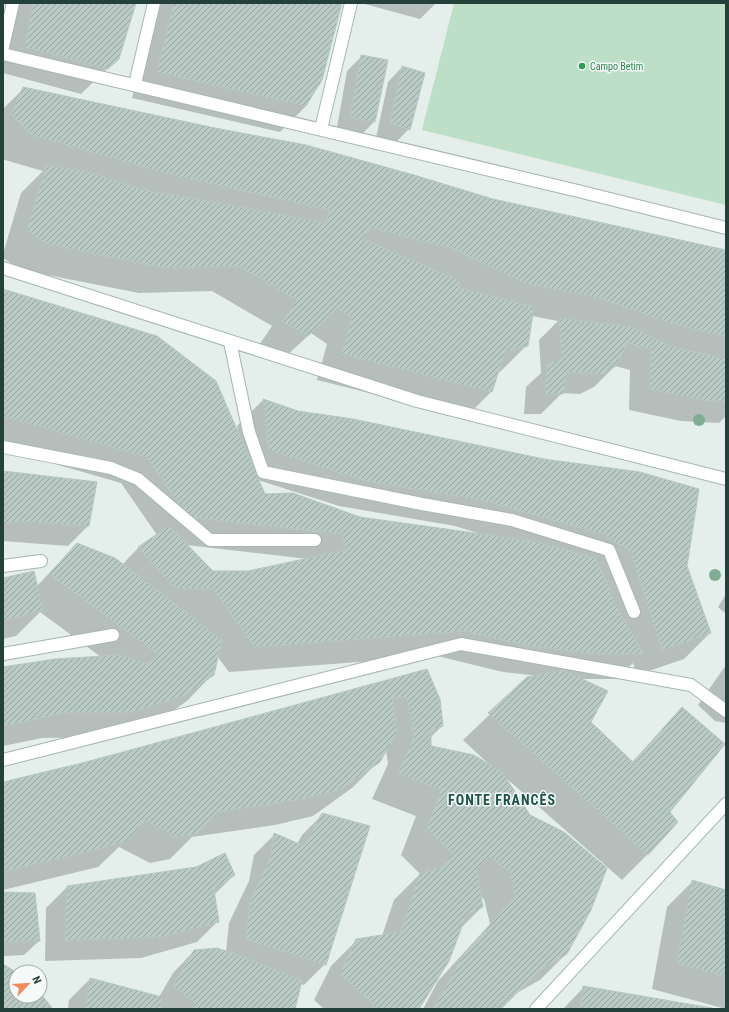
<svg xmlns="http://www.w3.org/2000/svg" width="729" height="1012" viewBox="0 0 729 1012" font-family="'Roboto Condensed',sans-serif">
<defs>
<pattern id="building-hatch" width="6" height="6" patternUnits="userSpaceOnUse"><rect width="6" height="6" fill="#b9c9c3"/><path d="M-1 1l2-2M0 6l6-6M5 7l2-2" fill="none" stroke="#96a59f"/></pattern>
</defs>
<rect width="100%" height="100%" fill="#e4eeea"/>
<!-- park -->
<path fill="#bddfc8" d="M454 3H726V205L422 130Z"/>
<!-- shadow -->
<g fill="#0003" fill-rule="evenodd">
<path d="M12 3H134L118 58 81 94 3 73V52Z"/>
<path d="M155 3H341L306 106 280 132 132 98Z"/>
<path d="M361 3H436L420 19Z"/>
<path d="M362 56 374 122 360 136 336 133 347 71Z"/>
<path d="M402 67 409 129 394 144 376 138 388 82Z"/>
<path d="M24 88 492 200 726 251V416L719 423 681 421 629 410 630 370 615 366 594 387 580 394 562 393 541 414H524L526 387 541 373 539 340 558 321 532 316 527 345 501 371 498 373 492 391 466 417 317 380 327 344 311 333 281 361 257 348 272 326 212 291 139 293 22 270 3 258V254L21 193 43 171 5 160 3 158V109Z"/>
<path d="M3 290 239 435 237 426 263 400 686 566 710 633 684 659 637 675 633 663 616 679H580L590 722 632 762 682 709 669 812 648 854 622 880 505 777 566 954 540 980 513 995 500 1009H423L438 981 490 924 484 899 480 896 482 907 461 928 418 1009H324L314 1000 331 966 357 940 382 936 394 900 420 874 401 855 416 816 372 799 388 764 386 749 379 761 352 788 313 816 275 825 192 837 170 859 150 863 119 847 98 867 3 890V783L86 763 427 671 442 726 430 738V747L494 769 463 740 528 678 538 676 503 672 437 656 229 672 217 656 213 674 187 701 157 722 106 737 42 738 3 746V668L101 657 40 612 16 636 3 639V579L37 586 77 544 122 565 138 548 157 535 121 483 3 449ZM258 480 339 506 455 526 487 536 360 518 264 495ZM186 545 308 559 248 572H212Z"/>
<path d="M3 472 89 525 68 546 3 541Z"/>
<path d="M726 594V614L718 607Z"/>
<path d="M726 665V723L715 721 698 705Z"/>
<path d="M323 814 325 964 304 985 301 984 294 1009H68L69 1000 90 979 159 997 173 973 194 951 226 952 229 923 249 881 254 855 274 835 297 844 302 835Z"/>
<path d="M234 875 214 895 218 921 197 942 141 958 45 961 46 908 67 887Z"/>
<path d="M693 881 726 891V1009L652 989 667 907Z"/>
<path d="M3 893 39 941 24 955 3 956Z"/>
<path d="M584 987 711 1009H563Z"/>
</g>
<!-- building -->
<g fill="url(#building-hatch)" stroke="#b6c8c2">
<path d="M33 3H136L119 59 108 69 25 47Z"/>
<path d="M174 3H342L322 80 306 106 157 72Z"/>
<path d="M361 55 388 60 375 122 350 118Z"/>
<path d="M402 66 425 73 410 130 390 123Z"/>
<path d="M23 87 215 128 306 145 414 175 493 199 726 250V337L664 321 596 297 528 284 451 248 371 228 363 239 458 280 460 288 534 307 528 346 505 352 492 392 342 354 352 318 337 308 308 336 282 322 297 300 239 266 166 268 48 244 27 231 46 166 84 171 148 191 202 200 326 223 330 210 173 175 32 135 11 114Z"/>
<path d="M3 289 157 336 216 381 265 494 293 493 360 517 532 541 596 558 615 603 643 654H599L529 646 464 631 255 647 213 589 175 588 138 547 169 526 213 571H248L346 550 342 534 188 517 147 457 3 416Z"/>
<path d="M559 318 631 327 673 347 726 359V402L703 400 650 389 651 349 627 343 616 366 602 374 567 372 563 394H545L547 365 562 358Z"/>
<path d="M263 399 298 411 353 419 544 459 640 472 699 489 687 566 711 633 662 650 631 552 603 534 482 500 365 481 269 450Z"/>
<path d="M3 471 97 482 89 526 22 521 3 524Z"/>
<path d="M77 543 115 558 222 640 214 675 184 696 132 712H68L3 726V667L55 659 120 655 147 664 159 655 49 574Z"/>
<path d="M34 571 43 610 3 621V578Z"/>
<path d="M427 669 440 699 443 726 431 731V746L474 755 503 773 530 815 564 832 607 868 591 910 567 954 540 970 501 1009H433L464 954 515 897 510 873 489 856 477 869 483 907 466 916 449 961 419 1009H379L340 974 356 939 401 932 420 873 440 868 453 854 427 829 441 790 398 773 414 737 407 697 393 698 397 732 380 762 340 790 302 799 217 812 197 834 176 837 145 821 126 842 3 872V782L86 762Z"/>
<path d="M563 670 608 691 591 722 633 762 682 707 725 744 670 812 678 822 648 855 488 713 527 677Z"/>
<path d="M322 813 370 826 326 965 246 939 250 901 270 859 274 833 304 846Z"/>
<path d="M225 853 235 875 214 890 219 922 162 937 65 940 67 886 196 867Z"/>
<path d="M692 880 726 890V977L677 963Z"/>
<path d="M3 892 35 893 40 941 3 942Z"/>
<path d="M217 948 246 958 302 981 295 1009H192L194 1003 173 986 194 950Z"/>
<path d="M3 964 16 972V996H40V993L53 1009H3Z"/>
<path d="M90 978 162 997 161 1009H85Z"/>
<path d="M583 986 712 1008V1009H580Z"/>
</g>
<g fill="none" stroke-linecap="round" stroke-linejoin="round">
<!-- lane casing -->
<g stroke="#a6b6b2" stroke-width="14">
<g id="lane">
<path d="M230 342 249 432 263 472 422 504 512 520 609 550 634 612"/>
<path d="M111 468 138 479 210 540H315"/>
<path d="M3 566 41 561"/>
</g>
</g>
<!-- street casing -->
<g stroke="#a6b6b2" stroke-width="14">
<g id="street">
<path d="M3 47 13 3"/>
<path d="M3 54 578 191 726 228"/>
<path d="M135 84 154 3"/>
<path d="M321 129 351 3"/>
<path d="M3 268 417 401 726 479"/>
<path d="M3 447 111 468"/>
<path d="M3 654 113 635"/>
<path d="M3 760 461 644 691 685 726 711"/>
</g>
</g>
<!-- secondary casing -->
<g stroke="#a2bab3" stroke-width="14">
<path id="secondary" d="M536 1009 726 804"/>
</g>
<!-- lane -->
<use href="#lane" stroke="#fff" stroke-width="12"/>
<!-- street -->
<use href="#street" stroke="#fff" stroke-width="12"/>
<!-- secondary -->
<use href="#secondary" stroke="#fff" stroke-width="12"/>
</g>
<!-- trees -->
<g fill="#7fad94">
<circle cx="699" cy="420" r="6"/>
<circle cx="715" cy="575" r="6"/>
</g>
<!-- markers -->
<circle fill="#2e9e5b" stroke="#f5faf8" stroke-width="1.5" cx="582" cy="66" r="4"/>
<g text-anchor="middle" stroke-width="3" stroke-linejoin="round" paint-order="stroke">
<!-- leisure labels -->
<g font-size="10" fill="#27864d" stroke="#f5faf8" text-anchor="start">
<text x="590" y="70">Campo Betim</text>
</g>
<!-- district labels -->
<g font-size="14" font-weight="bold" letter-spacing="1" fill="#1e534a" stroke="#f5faf8">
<text x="502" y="805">FONTE FRANCÊS</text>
</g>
</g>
<!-- border -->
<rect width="729" height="1012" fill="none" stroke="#23403a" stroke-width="8"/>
<!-- north arrow -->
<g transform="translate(28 984) rotate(65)"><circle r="19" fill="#f5faf8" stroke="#a1b0ac"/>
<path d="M0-3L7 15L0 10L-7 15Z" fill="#f58b5b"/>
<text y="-6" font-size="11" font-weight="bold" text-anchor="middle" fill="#23403a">N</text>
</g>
</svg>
